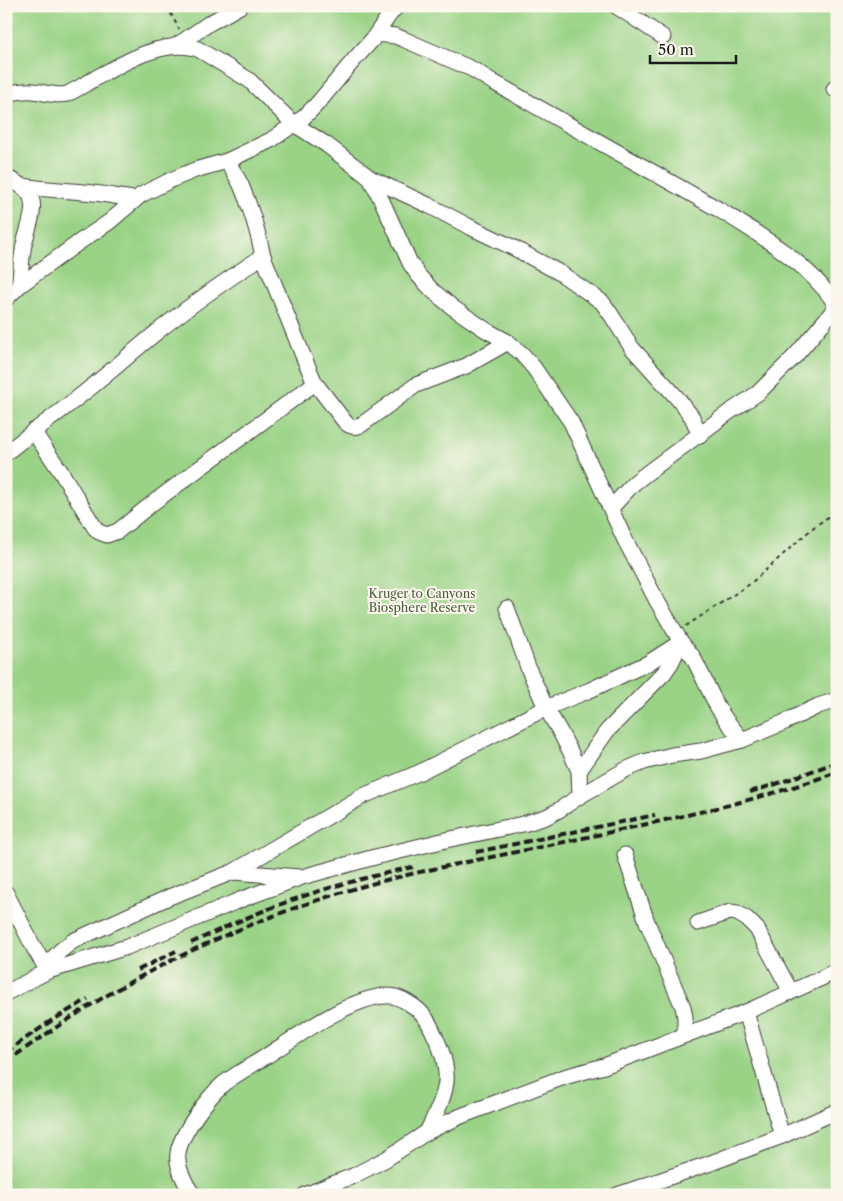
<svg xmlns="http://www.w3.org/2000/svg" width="843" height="1201" viewBox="0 0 843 1201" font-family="'Libre Caslon Text',serif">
<rect width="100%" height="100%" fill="#fbf7ec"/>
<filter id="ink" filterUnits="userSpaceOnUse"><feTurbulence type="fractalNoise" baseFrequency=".02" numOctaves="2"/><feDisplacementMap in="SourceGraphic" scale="10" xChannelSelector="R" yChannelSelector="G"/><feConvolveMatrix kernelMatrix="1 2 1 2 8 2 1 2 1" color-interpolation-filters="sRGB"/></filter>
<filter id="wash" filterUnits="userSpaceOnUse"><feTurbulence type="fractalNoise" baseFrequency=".0096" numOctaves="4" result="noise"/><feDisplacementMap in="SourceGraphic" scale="20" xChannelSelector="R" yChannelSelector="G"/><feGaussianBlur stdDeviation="1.12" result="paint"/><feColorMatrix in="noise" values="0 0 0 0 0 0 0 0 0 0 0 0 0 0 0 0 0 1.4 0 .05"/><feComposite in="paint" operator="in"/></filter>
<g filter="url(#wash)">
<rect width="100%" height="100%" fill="#f5ecd7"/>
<!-- green -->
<rect fill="#9ad386" stroke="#5b7851" x="6" y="6" width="831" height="1189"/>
</g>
<g filter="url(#ink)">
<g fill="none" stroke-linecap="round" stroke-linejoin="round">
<!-- minor casing -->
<g stroke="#3d3b38" stroke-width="17">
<g id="minor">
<path d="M616 6 663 37"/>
<path d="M377 34 395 36 403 39 472 69 493 82 718 209C760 235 807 262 835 303L833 311 796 355 758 393 728 413 647 473 634 483 611 508"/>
<path d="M175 46 185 40 208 24 240 6"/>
<path d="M834 89 837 86"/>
<path d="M6 94C15 92 24 90 33 91 44 92 56 97 67 94 76 90 85 84 94 79 123 63 164 38 198 49L249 80 294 124 327 145 370 178 428 205 468 226 514 248 560 273 602 302 610 313 632 348 679 400 692 417 700 435"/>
<path d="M6 177C14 182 23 185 29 193 39 209 25 233 23 250 21 262 21 274 19 286"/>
<path d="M370 178 382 201 410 263 418 275 432 290 452 307 486 330 508 342 522 354 534 368 571 422 624 538 657 601 681 642 693 657 717 706 726 720 742 740"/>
<path d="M22 186C46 190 69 190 93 193 107 194 121 198 136 199"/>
<path d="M263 256 304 358 315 383 345 422C350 427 354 428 361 425L416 385 466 366 508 342"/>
<path d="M6 299 19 286 78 243 109 222 141 195 171 180 195 170 227 161 271 140 303 118 318 103 353 61 372 40 390 14 397 6"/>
<path d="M33 431 61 472 95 528 99 532 107 535 118 531 154 502 315 383"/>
<path d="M6 453C32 432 59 413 85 392 108 374 129 355 152 336 187 307 225 281 263 256 258 232 251 208 241 185 237 177 232 169 227 161"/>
<path d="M507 608 529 670 546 708 559 730 570 751 579 771 580 796"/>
<path d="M579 771 607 731 664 673 671 663 681 642"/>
<path d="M625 855 647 922 683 1007 685 1017V1035"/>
<path d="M233 872 299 877"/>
<path d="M6 893 34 948 48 971"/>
<path d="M698 923 730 912 737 913 747 919 757 929 791 992"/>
<path d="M45 966 60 951 73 941 169 897 233 872 363 796 418 773 546 708 590 690 648 663 681 642"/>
<path d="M6 993 48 971 127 947 240 900 302 877 375 857 446 840 523 824 546 817 559 810 580 796 625 770 644 762 672 755 701 751 742 740 785 722 818 706 837 700"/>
<path d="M746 1012 782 1136"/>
<path d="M193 1195C185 1184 176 1166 178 1153 181 1133 208 1097 223 1084 236 1074 251 1066 265 1057 293 1039 355 994 389 996 400 996 417 1007 424 1016 429 1022 432 1029 435 1036 455 1077 446 1093 427 1132"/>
<path d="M305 1195 353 1176 386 1159 427 1132 461 1116 564 1077 604 1066 746 1012 824 977 837 970"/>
<path d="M617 1195 708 1164 782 1136 837 1111"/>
</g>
</g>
<!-- path -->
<g stroke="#3d3b38" stroke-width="2" stroke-dasharray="4 4" stroke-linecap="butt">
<path d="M167 6 179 29"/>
<path d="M686 626 750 584 815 526 837 511"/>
</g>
<!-- minor -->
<use href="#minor" stroke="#fff" stroke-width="15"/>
<!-- rail -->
<g stroke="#1c1c1c" stroke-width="4" stroke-dasharray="8 4" stroke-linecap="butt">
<path d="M750 792 776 784 837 762"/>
<path d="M476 852 655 815"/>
<path d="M191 943C219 930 247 917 276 906 320 889 367 877 413 867"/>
<path d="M138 970 176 951"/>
<path d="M6 1052 51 1021 88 999"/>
<path d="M6 1062C40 1038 75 1014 111 993 189 948 273 912 360 887 413 872 468 862 521 851 569 841 617 831 665 820 723 807 781 793 837 772"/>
</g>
</g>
</g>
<g text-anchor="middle" stroke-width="4" stroke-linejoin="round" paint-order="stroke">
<!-- park labels -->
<g font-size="12" fill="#485c41" stroke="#fbf7ec">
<text x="422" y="598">Kruger to Canyons<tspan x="422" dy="14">Biosphere Reserve</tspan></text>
</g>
</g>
<!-- margin -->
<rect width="843" height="1201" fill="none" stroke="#fbf7ec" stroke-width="25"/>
<!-- scale -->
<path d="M650 55v8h86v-8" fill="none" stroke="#1c1c1c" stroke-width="2.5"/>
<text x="658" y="55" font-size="15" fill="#1c1c1c" stroke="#fbf7ec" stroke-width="4" paint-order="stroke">50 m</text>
</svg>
